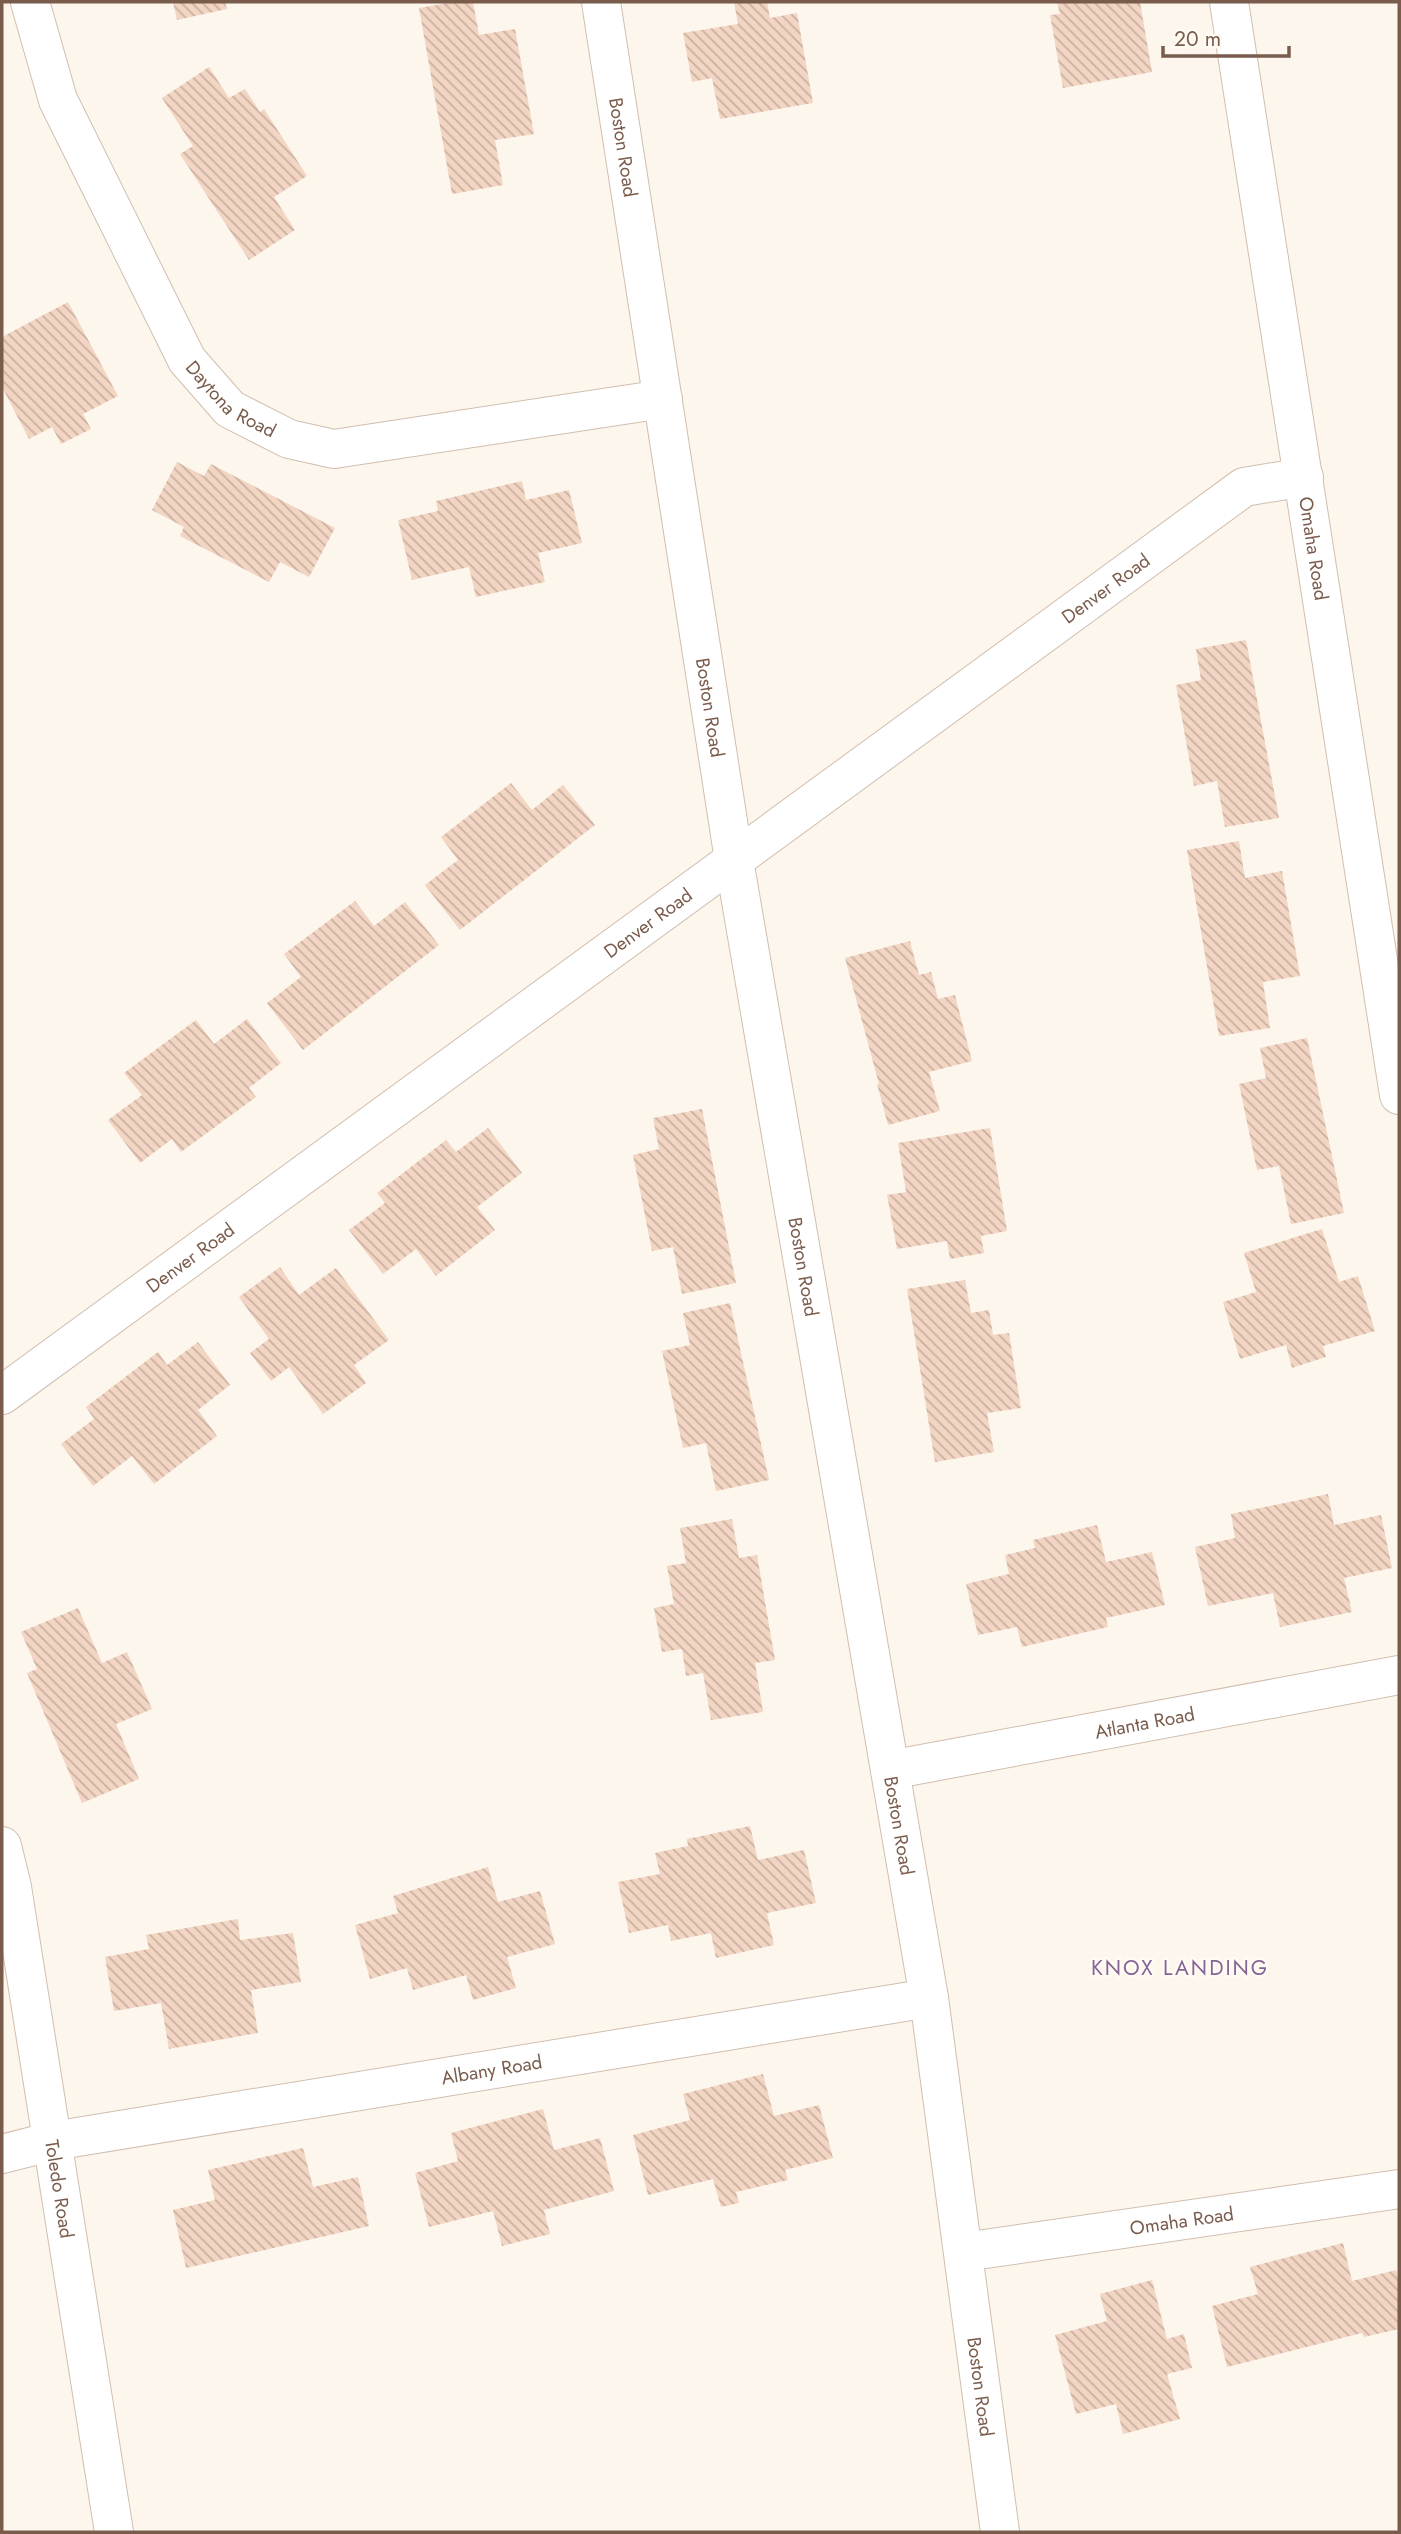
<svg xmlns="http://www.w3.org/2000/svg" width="1401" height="2534" viewBox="0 0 1401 2534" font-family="Jost,sans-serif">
<defs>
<pattern id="building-back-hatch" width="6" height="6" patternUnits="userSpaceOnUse" patternTransform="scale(1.75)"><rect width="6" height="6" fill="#f3d5c3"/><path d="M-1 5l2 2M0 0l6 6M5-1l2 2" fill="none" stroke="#cab0a1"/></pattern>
</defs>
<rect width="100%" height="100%" fill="#fdf6ec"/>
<!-- building -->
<g fill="url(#building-back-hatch)">
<path d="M173 2H225L227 9 177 20Z"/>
<path d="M453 2H473L479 35 515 29 534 134 495 140 503 185 452 194 419 8Z"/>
<path d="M734 2H767L770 18 797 13 813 103 720 119 712 78 692 82 683 33 738 24Z"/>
<path d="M1057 2H1140L1152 72 1063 88 1050 15 1060 14Z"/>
<path d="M209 67 229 98 245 89 260 112 264 109 307 176 274 197 295 230 249 260 180 154 193 146 162 98Z"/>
<path d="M68 302 118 396 83 414 91 429 61 444 52 427 29 439 2 387V337Z"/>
<path d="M177 462 204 476 211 464 335 528 309 577 280 562 269 582 180 536 184 527 152 510Z"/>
<path d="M522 481 526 500 569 490 582 543 538 553 545 582 476 597 469 567 412 580 398 520 438 511 436 501Z"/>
<path d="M1246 640 1279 818 1225 827 1217 781 1194 786 1176 685 1201 680 1196 649Z"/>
<path d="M511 783 532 810 563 785 595 825 460 930 425 885 458 860 441 837Z"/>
<path d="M1239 841 1245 878 1282 871 1300 976 1263 982 1270 1028 1219 1036 1187 850Z"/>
<path d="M355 901 374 926 405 902 439 945 303 1050 267 1003 301 977 284 954Z"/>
<path d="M910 941 919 975 931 972 938 999 955 995 972 1061 929 1072 940 1111 888 1125 877 1084H879L845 958Z"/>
<path d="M247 1019 281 1063 249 1088 256 1097 181 1152 172 1139 140 1163 108 1120 142 1095 124 1073 196 1020 214 1044Z"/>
<path d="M1307 1038 1344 1213 1291 1224 1279 1166 1257 1170 1239 1084 1266 1078 1260 1048Z"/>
<path d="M702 1109 736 1283 682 1294 673 1247 652 1251 633 1155 659 1149 653 1118Z"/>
<path d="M488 1128 522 1173 477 1207 495 1230 436 1276 416 1249 383 1274 349 1230 385 1203 377 1193 446 1140 456 1152Z"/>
<path d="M990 1128 1007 1231 981 1236 984 1253 950 1259 947 1241 897 1249 887 1195 906 1192 898 1143Z"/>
<path d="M1322 1229 1339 1282 1358 1276 1375 1331 1323 1346 1326 1357 1292 1368 1286 1345 1240 1359 1223 1302 1256 1292 1244 1253Z"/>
<path d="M280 1267 299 1295 336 1268 389 1340 354 1365 366 1383 323 1414 289 1367 271 1381 250 1353 269 1339 239 1297Z"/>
<path d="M965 1280 971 1313 989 1310 993 1335 1009 1333 1021 1408 987 1413 994 1452 935 1462 907 1289Z"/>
<path d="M730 1303 769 1480 716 1491 706 1443 683 1448 662 1351 690 1345 683 1313Z"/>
<path d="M198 1342 230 1385 198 1410 217 1436 154 1484 132 1456 93 1486 61 1444 94 1419 86 1407 158 1352 167 1365Z"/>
<path d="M1328 1494 1334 1525 1381 1515 1392 1568 1344 1578 1352 1612 1280 1627 1273 1593 1208 1606 1195 1547 1235 1538 1231 1514Z"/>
<path d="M732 1519 739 1558 757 1555 775 1660 755 1663 763 1712 711 1720 703 1673 686 1676 682 1649 662 1652 654 1608 674 1604 667 1566 686 1563 680 1528Z"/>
<path d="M1097 1525 1106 1562 1152 1552 1165 1605 1106 1618 1108 1627 1022 1647 1017 1627 978 1635 966 1584 1009 1574 1005 1555 1035 1548 1033 1540Z"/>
<path d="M78 1608 102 1663 127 1652 152 1709 116 1724 139 1779 82 1803 27 1673 37 1669 21 1632Z"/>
<path d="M750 1826 758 1860 804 1850 816 1903 767 1913 774 1945 716 1958 711 1933 671 1941 668 1925 629 1933 618 1882 660 1874 655 1853 688 1846 687 1839Z"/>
<path d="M488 1867 498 1902 540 1891 555 1944 507 1957 516 1988 473 2000 466 1975 413 1990 407 1968 370 1979 355 1925 398 1913 393 1896Z"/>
<path d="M238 1919 240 1940 293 1933 301 1982 251 1990 258 2033 169 2049 161 2003 114 2011 105 1957 149 1949 146 1935Z"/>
<path d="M763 2074 774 2116 819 2105 833 2158 785 2170 788 2180 736 2192 739 2203 721 2207 713 2179 648 2195 633 2135 690 2120 683 2094Z"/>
<path d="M543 2109 554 2150 600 2138 614 2191 544 2210 550 2234 502 2246 493 2211 429 2227 415 2173 458 2161 451 2133Z"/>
<path d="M303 2148 313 2187 358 2177 369 2226 186 2268 173 2210 215 2200 208 2170Z"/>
<path d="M1343 2243 1352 2281 1396 2270 1399 2282V2329L1364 2337 1362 2333 1227 2367 1212 2306 1258 2294 1250 2267Z"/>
<path d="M1152 2280 1167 2339 1184 2334 1192 2368 1167 2374 1180 2419 1123 2434 1116 2404 1076 2414 1055 2335 1107 2321 1100 2294Z"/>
</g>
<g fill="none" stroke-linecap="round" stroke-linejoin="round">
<!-- minor casing -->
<g stroke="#d1beb0" stroke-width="40">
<g id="minor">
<path id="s1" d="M30 2 58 100 187 360 230 409 289 439 334 449 663 399"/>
<path id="s2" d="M601 2 734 860 929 1998 1000 2532"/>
<path id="s3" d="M1229 2 1399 1095"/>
<path id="s4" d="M2 1395 1244 487 1304 477"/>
<path id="s5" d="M890 1770 1399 1675"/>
<path id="s6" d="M2 1846 12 1887 114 2532"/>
<path id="s7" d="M2 2154 53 2141 929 1998"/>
<path id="s8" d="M964 2252 1399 2189"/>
</g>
</g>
<!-- minor -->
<use href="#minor" stroke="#fff" stroke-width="38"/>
</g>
<g text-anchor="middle" stroke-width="5" stroke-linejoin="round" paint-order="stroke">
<!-- street labels -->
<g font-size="19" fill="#7a5c4d" stroke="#fffaf3">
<text dy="7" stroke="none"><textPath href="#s2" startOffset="147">Boston Road</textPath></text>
<text dy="7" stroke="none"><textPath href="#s1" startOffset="452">Daytona Road</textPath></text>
<text dy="7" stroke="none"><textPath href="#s3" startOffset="553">Omaha Road</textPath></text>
<text dy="7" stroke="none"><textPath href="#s4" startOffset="1367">Denver Road</textPath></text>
<text dy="7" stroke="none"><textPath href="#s2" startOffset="714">Boston Road</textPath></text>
<text dy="7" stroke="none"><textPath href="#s4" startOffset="800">Denver Road</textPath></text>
<text dy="7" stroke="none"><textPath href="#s4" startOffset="233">Denver Road</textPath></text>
<text dy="7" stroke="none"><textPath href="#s2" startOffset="1281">Boston Road</textPath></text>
<text dy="7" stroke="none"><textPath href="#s5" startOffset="259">Atlanta Road</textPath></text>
<text dy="7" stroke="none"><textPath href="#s2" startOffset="1848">Boston Road</textPath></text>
<text dy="7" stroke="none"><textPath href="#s7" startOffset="497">Albany Road</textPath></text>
<text dy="7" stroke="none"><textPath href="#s6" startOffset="348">Toledo Road</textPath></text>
<text dy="7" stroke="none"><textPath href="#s8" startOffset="220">Omaha Road</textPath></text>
<text dy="7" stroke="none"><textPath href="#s2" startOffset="2415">Boston Road</textPath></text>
</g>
<!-- neighbourhood labels -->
<g font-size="21" letter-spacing="2" fill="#846695" stroke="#fffaf3">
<text x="1180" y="1975">KNOX LANDING</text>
</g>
</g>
<!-- border -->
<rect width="1401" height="2534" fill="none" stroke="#7a5c4d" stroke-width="7"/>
<!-- scale -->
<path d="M1163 46v10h126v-10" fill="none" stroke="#7a5c4d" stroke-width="3.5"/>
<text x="1174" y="46" font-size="21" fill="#7a5c4d" stroke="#fffaf3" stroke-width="5" paint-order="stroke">20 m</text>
</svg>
